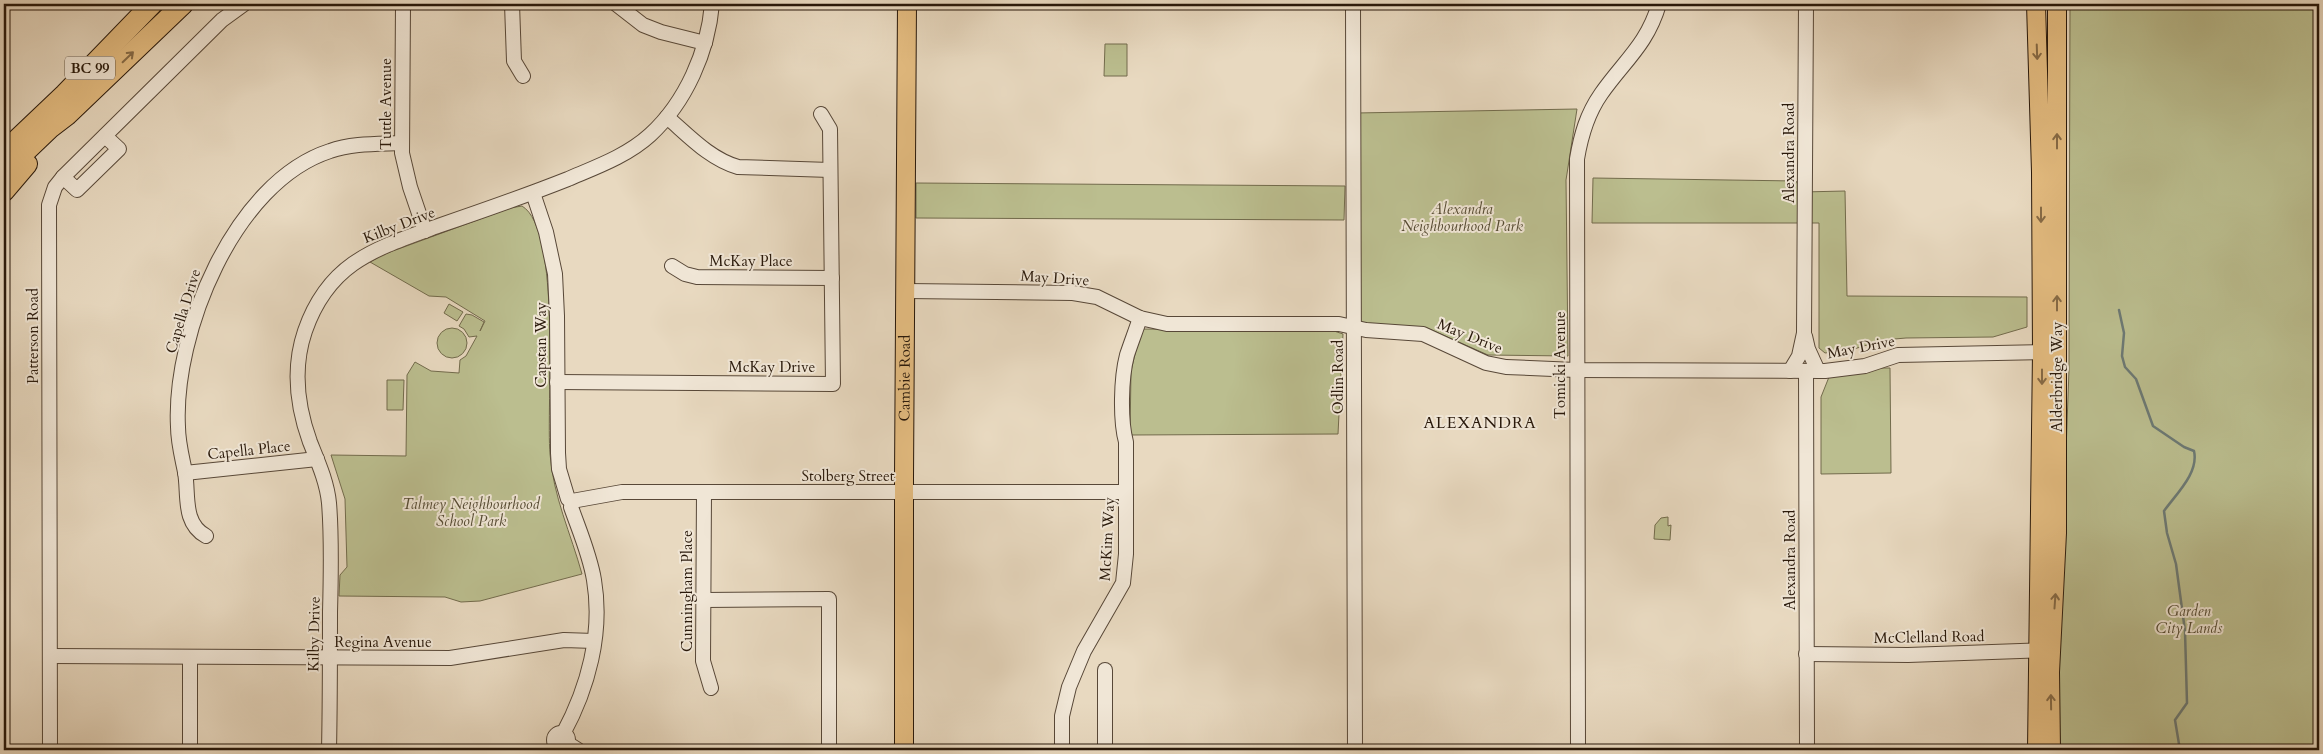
<svg xmlns="http://www.w3.org/2000/svg" width="2323" height="754" viewBox="0 0 2323 754" font-family="Cardo,serif">
<rect width="100%" height="100%" fill="#e8d9c0"/>
<filter id="stains"><feTurbulence type="fractalNoise" baseFrequency=".004" numOctaves="4"/><feColorMatrix values="0 0 0 0 .2 0 0 0 0 .09 0 0 0 0 .02 0 0 0 .5 -.17"/></filter>
<radialGradient id="worn" r=".72"><stop offset=".6" stop-color="#630" stop-opacity="0"/><stop offset="1" stop-color="#630" stop-opacity=".3"/></radialGradient>
<!-- green -->
<g fill="#bbbe8f" stroke="#726b4c">
<path d="M2070 4H2319V750H2058V668L2069 370Z"/>
<path d="M1105 44H1127V76H1104Z"/>
<path d="M1577 109 1566 180 1568 356 1488 355 1427 328H1358L1356 113Z"/>
<path d="M1593 178 1796 181 1802 192 1845 191 1847 296 2027 297V327L1993 337 1906 338 1883 340 1854 349 1825 353 1819 348V223H1592Z"/>
<path d="M916 183 1345 186 1344 220 916 218Z"/>
<path d="M522 206C562 230 546 406 550 454 553 496 571 534 582 574L480 601 461 602 445 597 339 596 340 575 347 567 345 499 331 455 406 456 407 375 415 362 431 371 459 373 460 360 466 356 477 336 469 337 464 329 459 326 466 314 472 315 484 322 480 331 485 321 446 297 429 296 370 262 382 255 510 208Z"/>
<path d="M449 304 463 312 457 321 444 313Z"/>
<circle cx="452" cy="343" r="15"/>
<path d="M1141 329 1334 331 1343 334 1338 434 1130 435 1131 371Z"/>
<path d="M1877 368H1890L1891 473 1821 474V397L1829 377Z"/>
<path d="M387 380H404L403 410H387Z"/>
<path d="M1668 517V526L1671 525 1670 540 1654 539 1655 525 1661 518Z"/>
</g>
<g fill="none" stroke-linecap="round" stroke-linejoin="round">
<!-- stream -->
<path stroke="#6c7974" stroke-width="2.5" d="M2119 310 2124 333 2122 356 2125 367 2136 379 2153 426 2184 447 2194 451C2199 473 2176 494 2164 511L2167 533 2176 564 2185 631 2187 703 2175 720 2180 750"/>
<!-- minor casing -->
<g stroke="#584838" stroke-width="16">
<g id="minor">
<path d="M403 4 402 153 410 187 425 231"/>
<path d="M512 4 514 61 523 76"/>
<path d="M616 4 643 25 661 32 705 43"/>
<path d="M1353 4 1355 750"/>
<path d="M667 117C689 136 710 159 738 167L830 170"/>
<path d="M63 177 77 190 119 149 105 136"/>
<path d="M533 193 546 232 555 274 557 316 558 453 559 469 568 499"/>
<path d="M672 266 685 274 697 277 832 278"/>
<path d="M906 291 1073 293 1097 297 1140 318 1167 324H1339L1366 330 1423 334 1486 363 1506 367 1576 370 1825 371 1865 366 1898 355 2052 352"/>
<path d="M1805 336 1808 349 1818 371"/>
<path d="M1790 371 1799 356 1804 333 1806 4"/>
<path d="M1806 371 1807 750"/>
<path d="M557 382 833 384 830 129 821 114"/>
<path d="M185 473 317 459"/>
<path d="M704 493 703 661 711 688"/>
<path d="M572 501 622 492H1126"/>
<path d="M206 536C182 523 189 494 185 472 182 457 178 442 178 427 173 333 234 182 330 151 352 143 378 144 401 143"/>
<path d="M704 600 829 599V750"/>
<path d="M1806 654 1908 655 2048 650"/>
<path d="M50 656 450 658 564 640 594 641"/>
<path d="M1105 670V750"/>
<circle cx="561" cy="740" r="7"/>
<path d="M563 734C588 688 603 633 594 580 590 555 579 530 571 507"/>
<path d="M567 743 578 750"/>
<path d="M50 750 49 205 55 187 63 177 222 20 244 4"/>
<path d="M190 750V657"/>
<path d="M329 750C330 704 330 658 330 612 331 576 332 539 329 503 327 482 318 462 310 442 297 406 292 369 305 331 329 262 375 249 438 226 482 211 525 196 568 179 596 167 627 156 650 135 686 102 708 51 712 4"/>
<path d="M1062 750V716L1069 687 1084 651 1123 583 1126 554V442C1120 420 1121 378 1127 355 1131 343 1136 330 1140 318"/>
<path d="M1578 750 1577 159C1581 135 1587 114 1601 94 1624 61 1647 45 1659 4"/>
</g>
</g>
<!-- major casing -->
<g stroke="#28180a" stroke-width="20">
<g id="major">
<path d="M2036 4 2041 172 2042 352 2037 750"/>
<path id="s1" d="M904 750V478L907 4"/>
<path d="M2051 750 2050 672 2057 533V4"/>
</g>
</g>
<!-- highway casing -->
<g stroke="#28180a" stroke-width="22">
<g id="highway">
<path d="M4 152 65 94 152 4"/>
<path d="M4 172 50 128 67 115 183 4"/>
<path d="M4 191 27 164"/>
</g>
</g>
<!-- minor -->
<use href="#minor" stroke="#f0e6d6" stroke-width="14"/>
<!-- major -->
<use href="#major" stroke="#e4bc80" stroke-width="18"/>
<!-- highway -->
<use href="#highway" stroke="#e4bc80" stroke-width="20"/>
</g>
<!-- one-way arrows -->
<defs><path id="oneway-shaft" d="M-6 0H5M1.5-3L5.5 0L1.5 3" fill="none" stroke-width="1.6" stroke-linecap="round" stroke-linejoin="round" transform="scale(1.25)"/></defs>
<g stroke="#866a45">
<use href="#oneway-shaft" transform="translate(2037 52) rotate(88)"/>
<use href="#oneway-shaft" transform="translate(128 57) rotate(-44)"/>
<use href="#oneway-shaft" transform="translate(2057 141) rotate(-90)"/>
<use href="#oneway-shaft" transform="translate(2041 215) rotate(90)"/>
<use href="#oneway-shaft" transform="translate(2057 303) rotate(-90)"/>
<use href="#oneway-shaft" transform="translate(2042 377) rotate(90)"/>
<use href="#oneway-shaft" transform="translate(2055 601) rotate(-86)"/>
<use href="#oneway-shaft" transform="translate(2051 702) rotate(-91)"/>
</g>
<g text-anchor="middle" stroke-width="4" stroke-linejoin="round" paint-order="stroke">
<!-- shield labels -->
<rect fill="#f0e6d6" stroke="#645647" stroke-width="1" x="65" y="56.5" width="50" height="23" rx="4"/>
<g font-size="14" font-weight="bold" fill="#28180a">
<text x="90" y="73">BC 99</text>
</g>
<!-- street labels -->
<g font-size="15" fill="#28180a" stroke="#f0e6d6">
<text transform="translate(386 104) rotate(-90)" y="5">Tuttle Avenue</text>
<text transform="translate(1789 153) rotate(-90)" y="5">Alexandra Road</text>
<text transform="translate(399 225) rotate(-21)" y="5">Kilby Drive</text>
<text x="751" y="266">McKay Place</text>
<text transform="translate(1055 278) rotate(4)" y="5">May Drive</text>
<text transform="translate(183 311) rotate(-73)" y="5">Capella Drive</text>
<text transform="translate(33 336) rotate(-90)" y="5">Patterson Road</text>
<text transform="translate(1470 336) rotate(22)" y="5">May Drive</text>
<text transform="translate(541 345) rotate(-90)" y="5">Capstan Way</text>
<text transform="translate(1861 347) rotate(-11)" y="5">May Drive</text>
<text transform="translate(1560 365) rotate(-90)" y="5">Tomicki Avenue</text>
<text x="772" y="372">McKay Drive</text>
<text dy="5" stroke="none"><textPath href="#s1" startOffset="372">Cambie Road</textPath></text>
<text transform="translate(1338 377) rotate(-90)" y="5">Odlin Road</text>
<text transform="translate(2057 377) rotate(-90)" y="5">Alderbridge Way</text>
<text transform="translate(249 450) rotate(-6)" y="5">Capella Place</text>
<text x="848" y="481">Stolberg Street</text>
<text transform="translate(1107 539) rotate(-87)" y="5">McKim Way</text>
<text transform="translate(1790 560) rotate(-90)" y="5">Alexandra Road</text>
<text transform="translate(687 591) rotate(-90)" y="5">Cunningham Place</text>
<text transform="translate(314 634) rotate(-89)" y="5">Kilby Drive</text>
<text transform="translate(1929 637) rotate(-1)" y="5">McClelland Road</text>
<text x="383" y="647">Regina Avenue</text>
</g>
<!-- park labels -->
<g font-size="15" font-style="italic" fill="#544a32" stroke="#f0e6d6">
<text x="1462" y="214">Alexandra<tspan x="1462" dy="17">Neighbourhood Park</tspan></text>
<text x="471" y="509">Talmey Neighbourhood<tspan x="471" dy="17">School Park</tspan></text>
<text x="2189" y="616">Garden<tspan x="2189" dy="17">City Lands</tspan></text>
</g>
<!-- neighbourhood labels -->
<g font-size="16" letter-spacing="1" fill="#28180a" stroke="#f0e6d6">
<text x="1480" y="428">ALEXANDRA</text>
</g>
</g>
<!-- margin -->
<rect width="2323" height="754" fill="none" stroke="#e8d9c0" stroke-width="20"/>
<rect x="5" y="5" width="2313" height="744" fill="none" stroke="#28180a" stroke-width="2.5"/>
<rect x="10" y="10" width="2303" height="734" fill="none" stroke="#28180a"/>
<rect width="100%" height="100%" filter="url(#stains)"/>
<rect width="100%" height="100%" fill="url(#worn)"/>
</svg>
